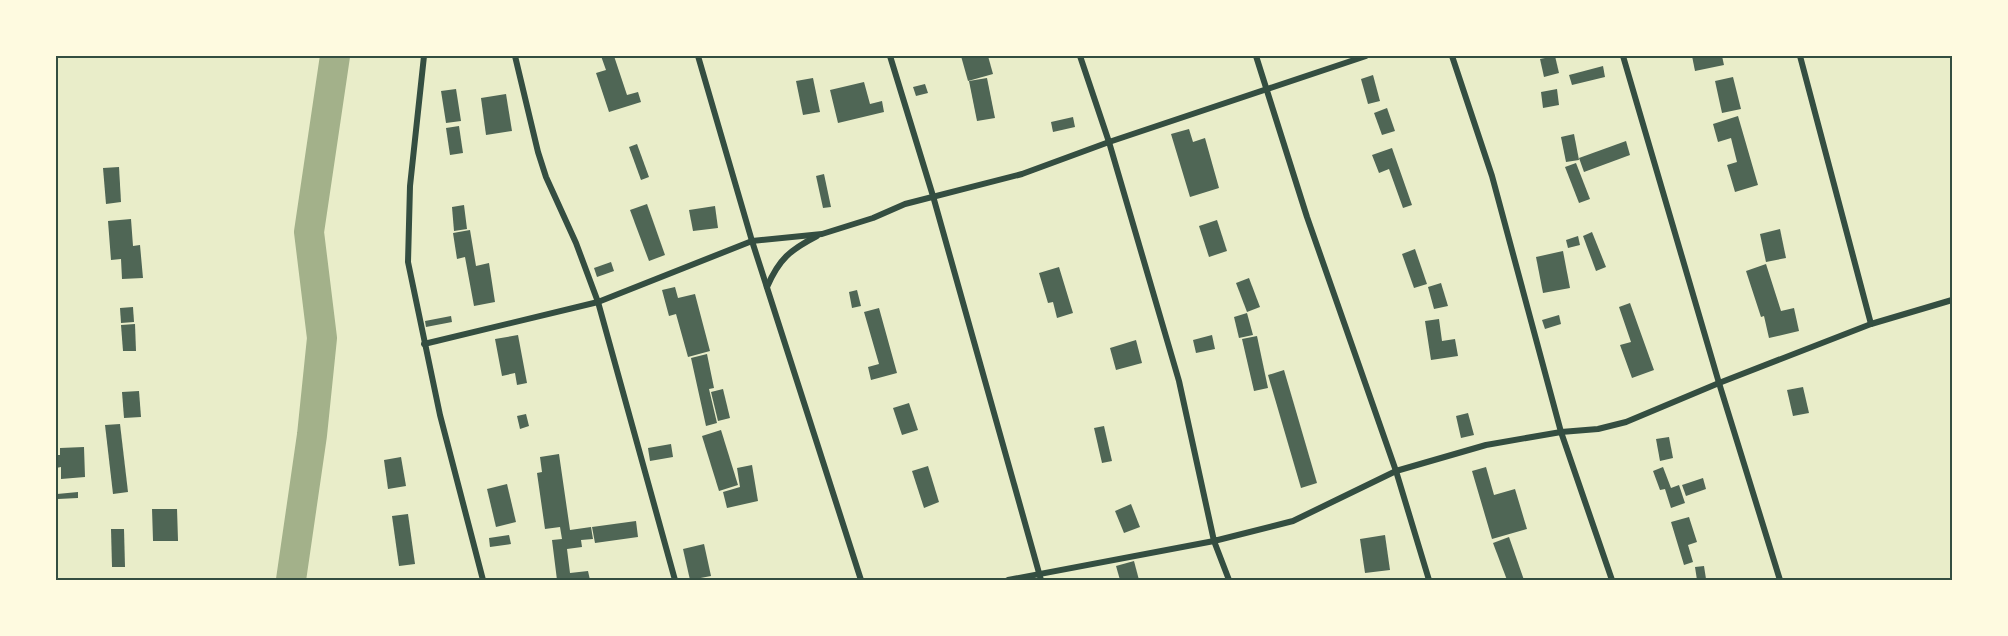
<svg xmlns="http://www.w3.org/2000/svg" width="2008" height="636" viewBox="0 0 2008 636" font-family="'Archivo Narrow',sans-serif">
<rect width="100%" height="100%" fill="#e9edc9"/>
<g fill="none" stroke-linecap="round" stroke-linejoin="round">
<!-- river -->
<path stroke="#a3b18a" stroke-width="30" d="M291 580 312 435 322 338 309 232 335 56"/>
</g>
<!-- building -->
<g fill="#4f6655">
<path d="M601 56H614L627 95 638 92 641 102 609 112 596 73 606 70Z"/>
<path d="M961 56H988L993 74 968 81Z"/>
<path d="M1555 56 1559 73 1544 77 1540 59Z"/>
<path d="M1692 56H1722L1724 65 1695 71Z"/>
<path d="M1603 66 1605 77 1572 85 1569 75Z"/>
<path d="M1373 75 1380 101 1368 104 1361 79Z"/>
<path d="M1733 77 1741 109 1722 113 1715 81Z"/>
<path d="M813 78 820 112 803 115 796 81Z"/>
<path d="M987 78 995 118 977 121 969 81Z"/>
<path d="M864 82 870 104 882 101 884 112 838 123 830 90Z"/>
<path d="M925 84 928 93 916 96 913 87Z"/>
<path d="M456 89 461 121 446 123 441 91Z"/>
<path d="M1557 89 1559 105 1543 108 1541 92Z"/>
<path d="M506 94 512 131 486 135 481 98Z"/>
<path d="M1387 108 1395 131 1382 135 1374 113Z"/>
<path d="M1738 116 1758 185 1735 192 1727 165 1737 162 1731 138 1718 142 1713 124Z"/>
<path d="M1073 117 1075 127 1053 132 1051 122Z"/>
<path d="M459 126 463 153 450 155 446 128Z"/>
<path d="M1189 129 1193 142 1205 138 1219 188 1190 197 1171 134Z"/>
<path d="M1574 134 1579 160 1566 162 1561 137Z"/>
<path d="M1626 141 1630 155 1584 172 1579 158Z"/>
<path d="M637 144 649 177 641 180 629 147Z"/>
<path d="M1392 148 1412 205 1403 208 1389 169 1379 173 1372 155Z"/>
<path d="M1576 163 1590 199 1579 203 1565 167Z"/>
<path d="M119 167 121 202 106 204 103 168Z"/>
<path d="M824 174 831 207 823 208 816 176Z"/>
<path d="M647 204 665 255 649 261 630 210Z"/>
<path d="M464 205 467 229 454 231 452 207Z"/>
<path d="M715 206 718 228 693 231 689 210Z"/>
<path d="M131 219 133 246 140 245 143 278 122 279 121 259 111 260 108 221Z"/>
<path d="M1217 220 1227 251 1209 257 1199 226Z"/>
<path d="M1780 229 1786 258 1766 262 1760 234Z"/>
<path d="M470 230 476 266 489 263 495 302 474 306 465 257 457 259 453 233Z"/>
<path d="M1592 232 1606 267 1596 271 1583 236Z"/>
<path d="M1578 236 1580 245 1568 248 1566 240Z"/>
<path d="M1415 249 1427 284 1414 288 1402 254Z"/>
<path d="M1563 251 1570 288 1543 293 1536 257Z"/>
<path d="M611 262 614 271 597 277 594 268Z"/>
<path d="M1766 264 1781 311 1794 308 1799 331 1769 338 1764 316 1761 317 1746 271Z"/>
<path d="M1059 267 1073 313 1057 318 1053 302 1048 303 1039 273Z"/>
<path d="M1249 278 1260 307 1247 312 1236 283Z"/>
<path d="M1441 283 1448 306 1434 309 1428 287Z"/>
<path d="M675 287 678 298 695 294 710 351 688 357 676 314 669 316 662 290Z"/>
<path d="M857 290 861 306 852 308 849 292Z"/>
<path d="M1630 303 1654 370 1632 378 1620 345 1631 342 1619 307Z"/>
<path d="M133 307 134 322 121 323 120 308Z"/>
<path d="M879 308 897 373 871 380 868 367 879 364 864 312Z"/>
<path d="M1247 313 1253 335 1239 338 1234 317Z"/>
<path d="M1559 315 1561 324 1545 329 1542 320Z"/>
<path d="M451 316 452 322 426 327 425 321Z"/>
<path d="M1439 319 1442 341 1455 339 1458 356 1431 360 1425 321Z"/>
<path d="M135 324 136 351H123L121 325Z"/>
<path d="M518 335 527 383 517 385 515 373 502 376 495 339Z"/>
<path d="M1212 335 1215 349 1196 353 1193 340Z"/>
<path d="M1257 336 1268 388 1254 391 1242 339Z"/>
<path d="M1136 340 1142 363 1116 370 1110 348Z"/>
<path d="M707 354 714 388 709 389 717 423 706 426 691 358Z"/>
<path d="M1284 370 1317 483 1301 488 1268 375Z"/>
<path d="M1803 387 1809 413 1793 416 1787 390Z"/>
<path d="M723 389 730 418 718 421 711 392Z"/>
<path d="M139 391 141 417 124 418 122 392Z"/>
<path d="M909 403 918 430 902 435 893 408Z"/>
<path d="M1468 413 1474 435 1461 438 1456 416Z"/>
<path d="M526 414 529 426 520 429 517 416Z"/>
<path d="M120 424 128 492 113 494 105 425Z"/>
<path d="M1104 426 1112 461 1102 463 1094 428Z"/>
<path d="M721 430 738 485 719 491 702 436Z"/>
<path d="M1669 437 1673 458 1660 461 1656 439Z"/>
<path d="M671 444 673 457 650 461 648 448Z"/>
<path d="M84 447 85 477 61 479V467L56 468V455H60V448Z"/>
<path d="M559 454 570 530 591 527 593 539 581 540 582 547 567 549 570 573 588 571 590 580H557L552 540 562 539 560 527 545 529 537 473 542 472 540 457Z"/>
<path d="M401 457 406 486 388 489 384 460Z"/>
<path d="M752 465 758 501 727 508 723 492 740 487 737 468Z"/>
<path d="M928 466 939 502 924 508 912 471Z"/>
<path d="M1486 467 1494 495 1515 489 1527 529 1492 539 1472 471Z"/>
<path d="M1663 467 1671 488 1679 485 1685 503 1671 508 1665 489 1660 490 1653 471Z"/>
<path d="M1703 478 1706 489 1686 496 1682 485Z"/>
<path d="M507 484 516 522 496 527 487 489Z"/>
<path d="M78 492V498L58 499 57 494Z"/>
<path d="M1131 504 1140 527 1124 533 1115 511Z"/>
<path d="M152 509H177L178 541H153Z"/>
<path d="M408 514 415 564 399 566 392 516Z"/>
<path d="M1689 517 1697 542 1688 545 1693 562 1684 565 1671 522Z"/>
<path d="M636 521 638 537 595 543 592 527Z"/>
<path d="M111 529H124L125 567H112Z"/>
<path d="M509 535 511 544 490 547 489 538Z"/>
<path d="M1385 535 1390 570 1365 573 1360 539Z"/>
<path d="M1509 537 1524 580H1507L1493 543Z"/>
<path d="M704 544 711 576 690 580 683 549Z"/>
<path d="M1134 561 1139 580H1120L1116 566Z"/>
<path d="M1704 566 1706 579 1697 580 1695 567Z"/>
</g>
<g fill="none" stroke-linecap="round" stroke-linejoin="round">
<!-- minor -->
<g stroke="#344e41" stroke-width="6">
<path d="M424 56 410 186 408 262 440 415 483 580"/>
<path d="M515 56 538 152 546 177 576 243 598 302 675 580"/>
<path d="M698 56 752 241 861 580"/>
<path d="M890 56 933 196 1041 580"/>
<path d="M1080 56 1109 142 1179 381 1214 541 1293 521 1396 471 1486 445 1561 432 1598 429 1626 422 1719 383 1871 324 1952 300"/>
<path d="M1256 56 1307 217 1396 471 1429 580"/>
<path d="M1452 56 1492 176 1561 432 1612 580"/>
<path d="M1623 56 1719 383 1780 580"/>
<path d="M1800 56 1871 324"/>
<path d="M767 287C779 259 790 250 817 236"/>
<path d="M424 344 598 302 752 241 822 234 873 218 905 204 1022 174 1109 142 1366 56"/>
<path d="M1008 580 1214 541 1229 580"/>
</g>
</g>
<!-- border -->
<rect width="2008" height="636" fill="none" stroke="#fefae0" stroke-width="114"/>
<rect x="57" y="57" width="1894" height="522" fill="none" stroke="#344e41" stroke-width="2"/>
</svg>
